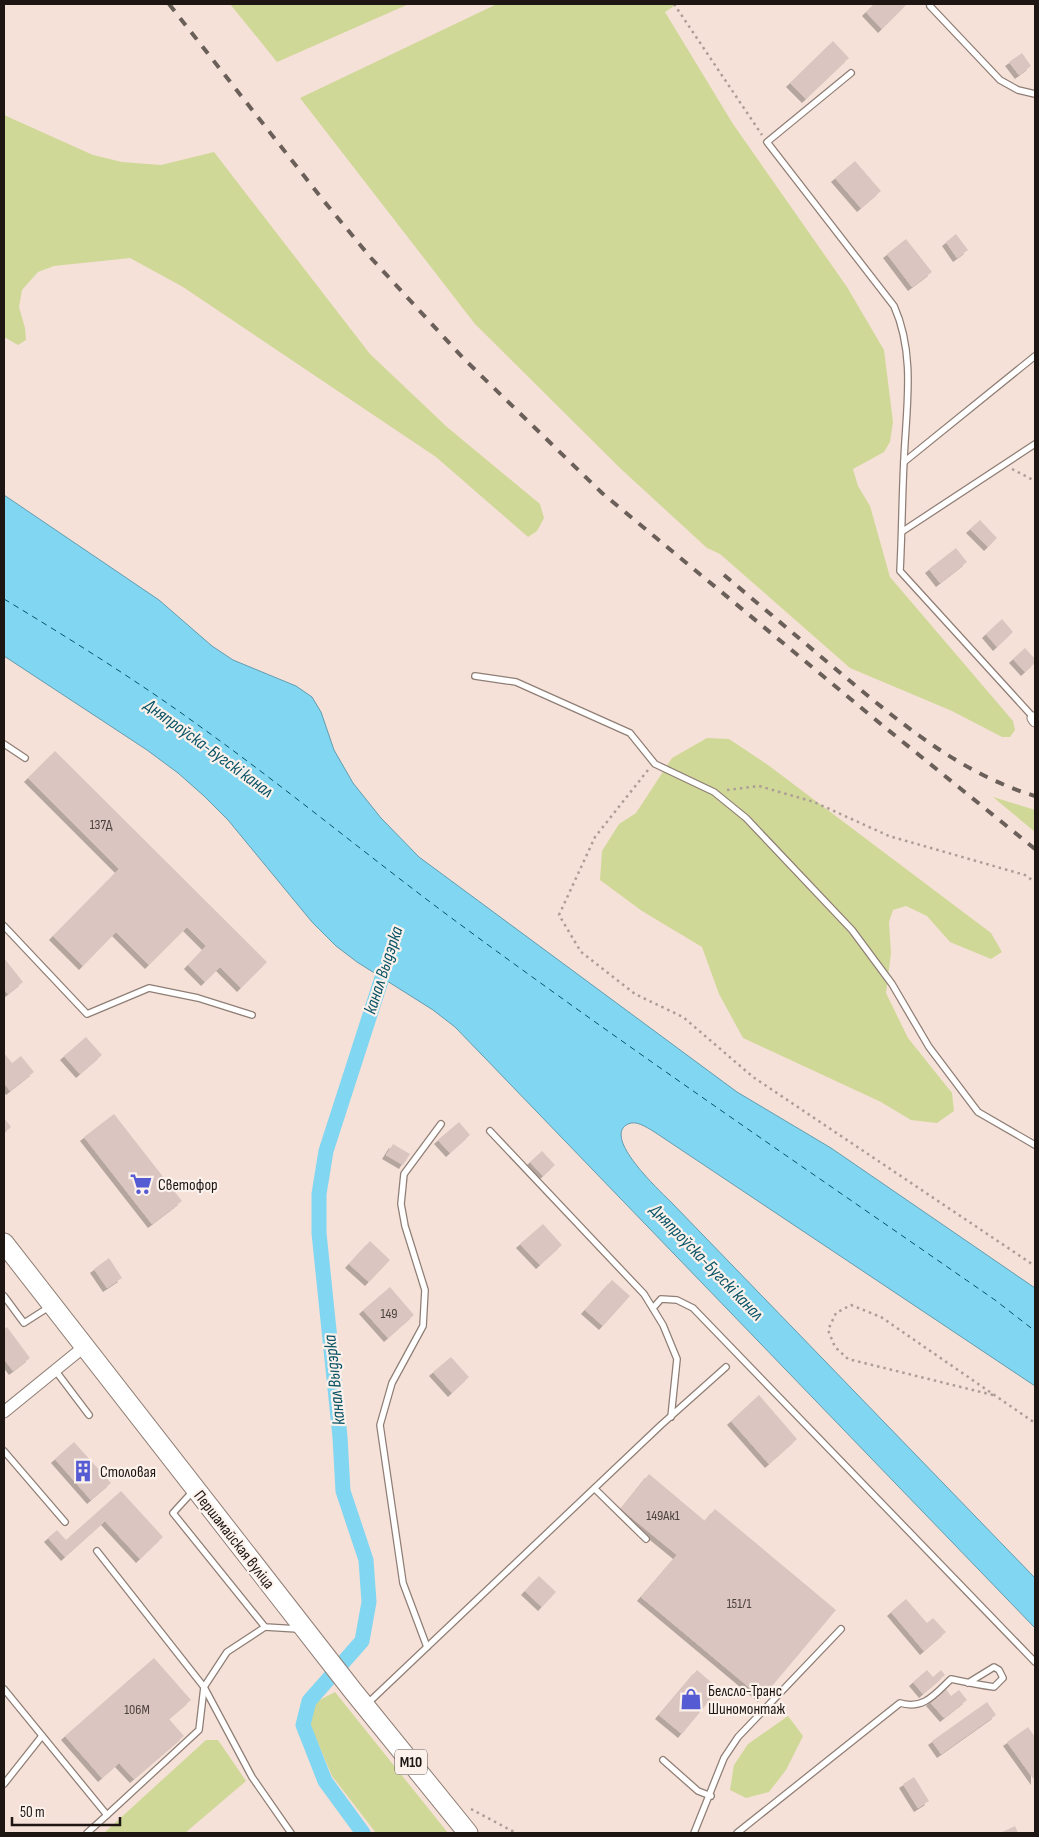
<svg xmlns="http://www.w3.org/2000/svg" width="1039" height="1837" viewBox="0 0 1039 1837" font-family="'Sofia Sans Condensed',sans-serif">
<defs>
<filter id="shadow"><feDropShadow dx="-4" dy="4" stdDeviation="0" flood-color="#0004"/></filter>
</defs>
<rect width="100%" height="100%" fill="#f5e1d8"/>
<!-- green -->
<g fill="#d0d897">
<path d="M230 4H409L277 62Z"/>
<path d="M497 4H677L665 12 733 124 847 287 884 350 893 422 890 442 884 452 853 469 858 486 870 506 890 577 1013 721 1015 730 1010 737H1002L952 711 850 668 720 554 707 548 621 469 475 324 300 98Z"/>
<path d="M4 115 93 155 122 162 161 165 214 152 370 354 447 427 540 504 544 518 537 531 528 537 436 457 183 287 130 258 54 266 38 272 22 290 19 307 25 328 26 340 18 345 4 337Z"/>
<path d="M707 738 729 739 768 765 991 933 1002 952 991 959 950 942 927 916 906 906 893 910 889 922 891 953 886 993 908 1038 952 1093 954 1111 937 1123 911 1120 881 1102 743 1038 719 994 702 947 642 911 600 880 602 851 619 824 636 813 672 758Z"/>
<path d="M993 797 1035 810V832Z"/>
<path d="M335 1692 448 1833H376L332 1776 310 1724 316 1702Z"/>
<path d="M788 1716 803 1736 786 1770 769 1792 746 1798 730 1790 734 1765 748 1744Z"/>
<path d="M206 1740H218L246 1781 185 1833H104Z"/>
</g>
<!-- water -->
<path fill="#81d6f1" stroke="#639cae" d="M4 495 159 600 212 646 233 660 296 686 312 697 321 712 334 750 353 783 381 818 419 857 737 1092 831 1148 1035 1288V1386L653 1131C646 1127 636 1120 628 1124 601 1137 661 1192 672 1203L1035 1578V1628L455 1027 433 1010 357 962 336 946 312 922 228 820 204 796 178 773 147 750 4 656Z"/>
<g fill="none" stroke-linecap="round" stroke-linejoin="round">
<!-- canal -->
<path stroke="#81d6f1" stroke-width="15" d="M363 1833 325 1781 303 1725 309 1701 362 1641 369 1602 366 1560 343 1491 340 1437 319 1233V1194L326 1151 388 959"/>
<!-- ferry -->
<path stroke="#095467" stroke-width="1" stroke-dasharray="6 5" stroke-linecap="butt" d="M4 599C70 639 136 680 198 725 289 790 375 862 465 928 639 1056 818 1177 995 1300L1035 1331"/>
</g>
<!-- building -->
<g fill="#dbc5c1" filter="url(#shadow)">
<path d="M874 4H907L882 29 866 12Z"/>
<path d="M833 41 849 58 806 99 790 83Z"/>
<path d="M1022 53 1031 66 1019 75 1009 62Z"/>
<path d="M855 161 881 191 861 208 835 178Z"/>
<path d="M956 234 968 250 957 258 946 242Z"/>
<path d="M906 239 932 272 912 287 887 254Z"/>
<path d="M980 520 997 538 988 547 970 529Z"/>
<path d="M956 548 967 562 940 583 929 569Z"/>
<path d="M1002 619 1013 632 997 647 986 634Z"/>
<path d="M1025 648 1035 659V663L1025 672 1013 659Z"/>
<path d="M55 751 267 962 241 988 220 967 205 982 188 965 206 946 187 927 149 965 116 932 83 966 53 936 119 869 28 778Z"/>
<path d="M4 958 23 982 8 994 4 989Z"/>
<path d="M86 1037 102 1055 80 1074 64 1056Z"/>
<path d="M4 1053 12 1063 21 1056 34 1072 10 1091 4 1083Z"/>
<path d="M114 1114 182 1201 152 1224 84 1137Z"/>
<path d="M4 1118 11 1127 4 1133Z"/>
<path d="M459 1122 470 1135 450 1153 438 1140Z"/>
<path d="M393 1144 410 1154 403 1165 386 1155Z"/>
<path d="M542 1151 555 1165 543 1176 530 1162Z"/>
<path d="M543 1224 562 1245 540 1265 520 1244Z"/>
<path d="M370 1241 390 1260 369 1282 349 1264Z"/>
<path d="M109 1258 122 1278 107 1288 94 1269Z"/>
<path d="M612 1280 630 1296 603 1326 585 1310Z"/>
<path d="M390 1287 414 1315 388 1338 363 1310Z"/>
<path d="M7 1327 30 1358 13 1371 4 1359V1330Z"/>
<path d="M451 1357 469 1377 452 1393 433 1372Z"/>
<path d="M759 1395 797 1439 769 1464 731 1421Z"/>
<path d="M74 1442 111 1483 91 1500 55 1459Z"/>
<path d="M649 1474 705 1521 715 1509 836 1610 762 1698 641 1597 677 1555 621 1509Z"/>
<path d="M121 1491 163 1537 140 1559 105 1521 65 1557 48 1538 57 1530 66 1540Z"/>
<path d="M539 1576 556 1592 542 1607 525 1591Z"/>
<path d="M906 1599 927 1623 933 1618 946 1632 924 1651 891 1612Z"/>
<path d="M154 1658 191 1700 169 1719 184 1736 134 1779 119 1763 102 1778 65 1736Z"/>
<path d="M697 1670 719 1689 682 1734 659 1715Z"/>
<path d="M927 1670 933 1677 941 1670 945 1675 923 1694 913 1682Z"/>
<path d="M946 1689 951 1696 959 1690 967 1700 944 1718 930 1702Z"/>
<path d="M987 1702 996 1715 941 1754 932 1741Z"/>
<path d="M1028 1727 1035 1737V1781L1007 1742Z"/>
<path d="M914 1777 929 1801 918 1808 903 1784Z"/>
<path d="M1015 1826 1018 1833H1000Z"/>
</g>
<g fill="none" stroke-linecap="round" stroke-linejoin="round">
<!-- lane casing -->
<g stroke="#8f7e75" stroke-width="8">
<g id="lane">
<path d="M930 6 1000 80 1018 90 1035 94"/>
<path d="M851 73 767 142 894 306C916 355 906 409 904 460 902 497 902 534 900 571L1033 717"/>
<path d="M904 462 1035 356"/>
<path d="M903 531 1035 444"/>
<path d="M475 676 516 682 630 733 655 764 714 792 746 818 852 930 892 984 929 1047 978 1112 1035 1145"/>
<path d="M4 744 25 758"/>
<path d="M4 926 87 1014 149 988 198 998 252 1015"/>
<path d="M490 1131 644 1294 663 1325 677 1359 671 1417"/>
<path d="M4 1296 24 1323 49 1307"/>
<path d="M653 1308 661 1299 677 1300 693 1308 1035 1662"/>
<path d="M55 1370 89 1415"/>
<path d="M4 1451 65 1522"/>
<path d="M595 1489 646 1539"/>
<path d="M194 1490 173 1513 265 1627 298 1629"/>
<path d="M97 1551 204 1687 252 1777 291 1833"/>
<path d="M427 1647 403 1583 380 1425 392 1383 423 1326 425 1290 405 1226 401 1204 404 1174 441 1124"/>
<path d="M4 1689 107 1815 87 1833"/>
<path d="M367 1704 661 1425 726 1367"/>
<path d="M663 1760 698 1791 711 1796"/>
<path d="M4 1784 42 1736"/>
<path d="M107 1815 199 1730 204 1687 227 1652 265 1627"/>
<path d="M694 1833 724 1758 738 1737 841 1629"/>
<path d="M737 1833 900 1703C924 1710 935 1694 951 1679 965 1682 980 1685 994 1687L1003 1678 999 1670 994 1667 968 1683"/>
</g>
</g>
<!-- street casing -->
<g stroke="#8f7e75" stroke-width="13">
<g id="street">
<path d="M1033 718 1035 721"/>
<path d="M4 1412 85 1346"/>
</g>
</g>
<!-- primary casing -->
<g stroke="#8f7e75" stroke-width="21">
<path id="primary" d="M4 1243 353 1691 468 1833"/>
</g>
<!-- path -->
<g stroke="#ac9d96" stroke-width="2.5" stroke-dasharray="2.5 4" stroke-linecap="butt">
<path d="M674 4 762 135"/>
<path d="M1012 469 1035 481"/>
<path d="M648 770 595 837 559 915 581 952 635 994 683 1017 753 1077 1035 1266"/>
<path d="M727 790 759 786 814 802 889 836 1025 875 1035 882"/>
<path d="M993 1395 848 1359 835 1347 828 1330 836 1313 851 1305 881 1317 1035 1423"/>
<path d="M471 1809 516 1833"/>
</g>
<!-- lane -->
<use href="#lane" stroke="#fff" stroke-width="5.5"/>
<!-- street -->
<use href="#street" stroke="#fff" stroke-width="11"/>
<!-- primary -->
<use href="#primary" stroke="#fff" stroke-width="19"/>
<!-- rail -->
<g stroke="#6b5f5a" stroke-width="4" stroke-dasharray="9 9" stroke-linecap="butt">
<path d="M169 4 323 200 371 258 464 359 602 493 882 725 1035 849"/>
<path d="M724 575C762 607 800 639 838 671 898 721 959 773 1035 796"/>
</g>
</g>
<!-- icons -->
<defs>
<g id="supermarket-bare" transform="scale(1.725)"><path d="M-6-5.5h2.5l.6 2H6L4.5 2H-2.5L-4.4-4H-6ZM-1.5 3.2a1.3 1.3 0 1 0 .1 0ZM3 3.2a1.3 1.3 0 1 0 .1 0Z" fill="#555cd3" stroke="#fcf1eb" stroke-width="2.5" paint-order="stroke"/></g>
<g id="building-bare" transform="scale(1.725)"><path d="M-4-6H4V6H1V3H-1V6H-4ZM-2.5-4.3h1.7v1.8h-1.7ZM.8-4.3h1.7v1.8H.8ZM-2.5-1h1.7V.8h-1.7ZM.8-1h1.7V.8H.8Z" fill="#555cd3" stroke="#fcf1eb" stroke-width="2.5" paint-order="stroke"/></g>
<g id="shop-bare" transform="scale(1.725)"><path d="M-5-2.5h2.3a2.7 3.5 0 0 1 5.4 0H5L5.5 6h-11ZM-1.5-2.5h3a1.5 2.3 0 0 0-3 0Z" fill="#555cd3" stroke="#fcf1eb" stroke-width="2.5" paint-order="stroke"/></g>
</defs>
<g fill-rule="evenodd">
<use href="#supermarket-bare" x="141" y="1184"/>
<use href="#building-bare" x="83" y="1471"/>
<use href="#shop-bare" x="691" y="1699"/>
</g>
<g text-anchor="middle" stroke-width="4.5" stroke-linejoin="round" paint-order="stroke">
<!-- number labels -->
<g font-size="14" fill="#4c423e">
<text x="101" y="829">137Д</text>
<text x="389" y="1318">149</text>
<text x="663" y="1520">149Ак1</text>
<text x="739" y="1608">151/1</text>
<text x="137" y="1714">106М</text>
</g>
<!-- shield labels -->
<rect fill="#fcf1eb" stroke="#605854" stroke-width="1" x="395" y="1749.5" width="32" height="25" rx="4"/>
<g font-size="15" font-weight="bold" fill="#1d1613">
<text x="411" y="1767">М10</text>
</g>
<!-- poi labels -->
<g font-size="16" fill="#1d1613" stroke="#fcf1eb" text-anchor="start">
<text x="158" y="1190">Светофор</text>
<text x="100" y="1477">Столовая</text>
<text x="708" y="1696">Белсло-Транс<tspan x="708" dy="18">Шиномонтаж</tspan></text>
</g>
<!-- street labels -->
<g font-size="16" fill="#1d1613" stroke="#fcf1eb">
<text transform="translate(235 1539) rotate(52)" y="6">Першамайская вуліца</text>
</g>
<!-- water labels -->
<g font-size="18" font-style="italic" fill="#095467" stroke="#fcf1eb">
<text transform="translate(209 748) rotate(36)" y="6">Дняпроўска-Бугскі канал</text>
<text transform="translate(383 970) rotate(-72)" y="6">канал Выдэрка</text>
<text transform="translate(707 1262) rotate(46)" y="6">Дняпроўска-Бугскі канал</text>
<text transform="translate(334 1380) rotate(-96)" y="6">канал Выдэрка</text>
</g>
</g>
<!-- border -->
<rect width="1039" height="1837" fill="none" stroke="#1d1613" stroke-width="10"/>
<!-- scale -->
<path d="M12 1817v8h108v-8" fill="none" stroke="#1d1613" stroke-width="2.5"/>
<text x="20" y="1817" font-size="15" fill="#1d1613" stroke="#fcf1eb" stroke-width="4" paint-order="stroke">50 m</text>
</svg>
